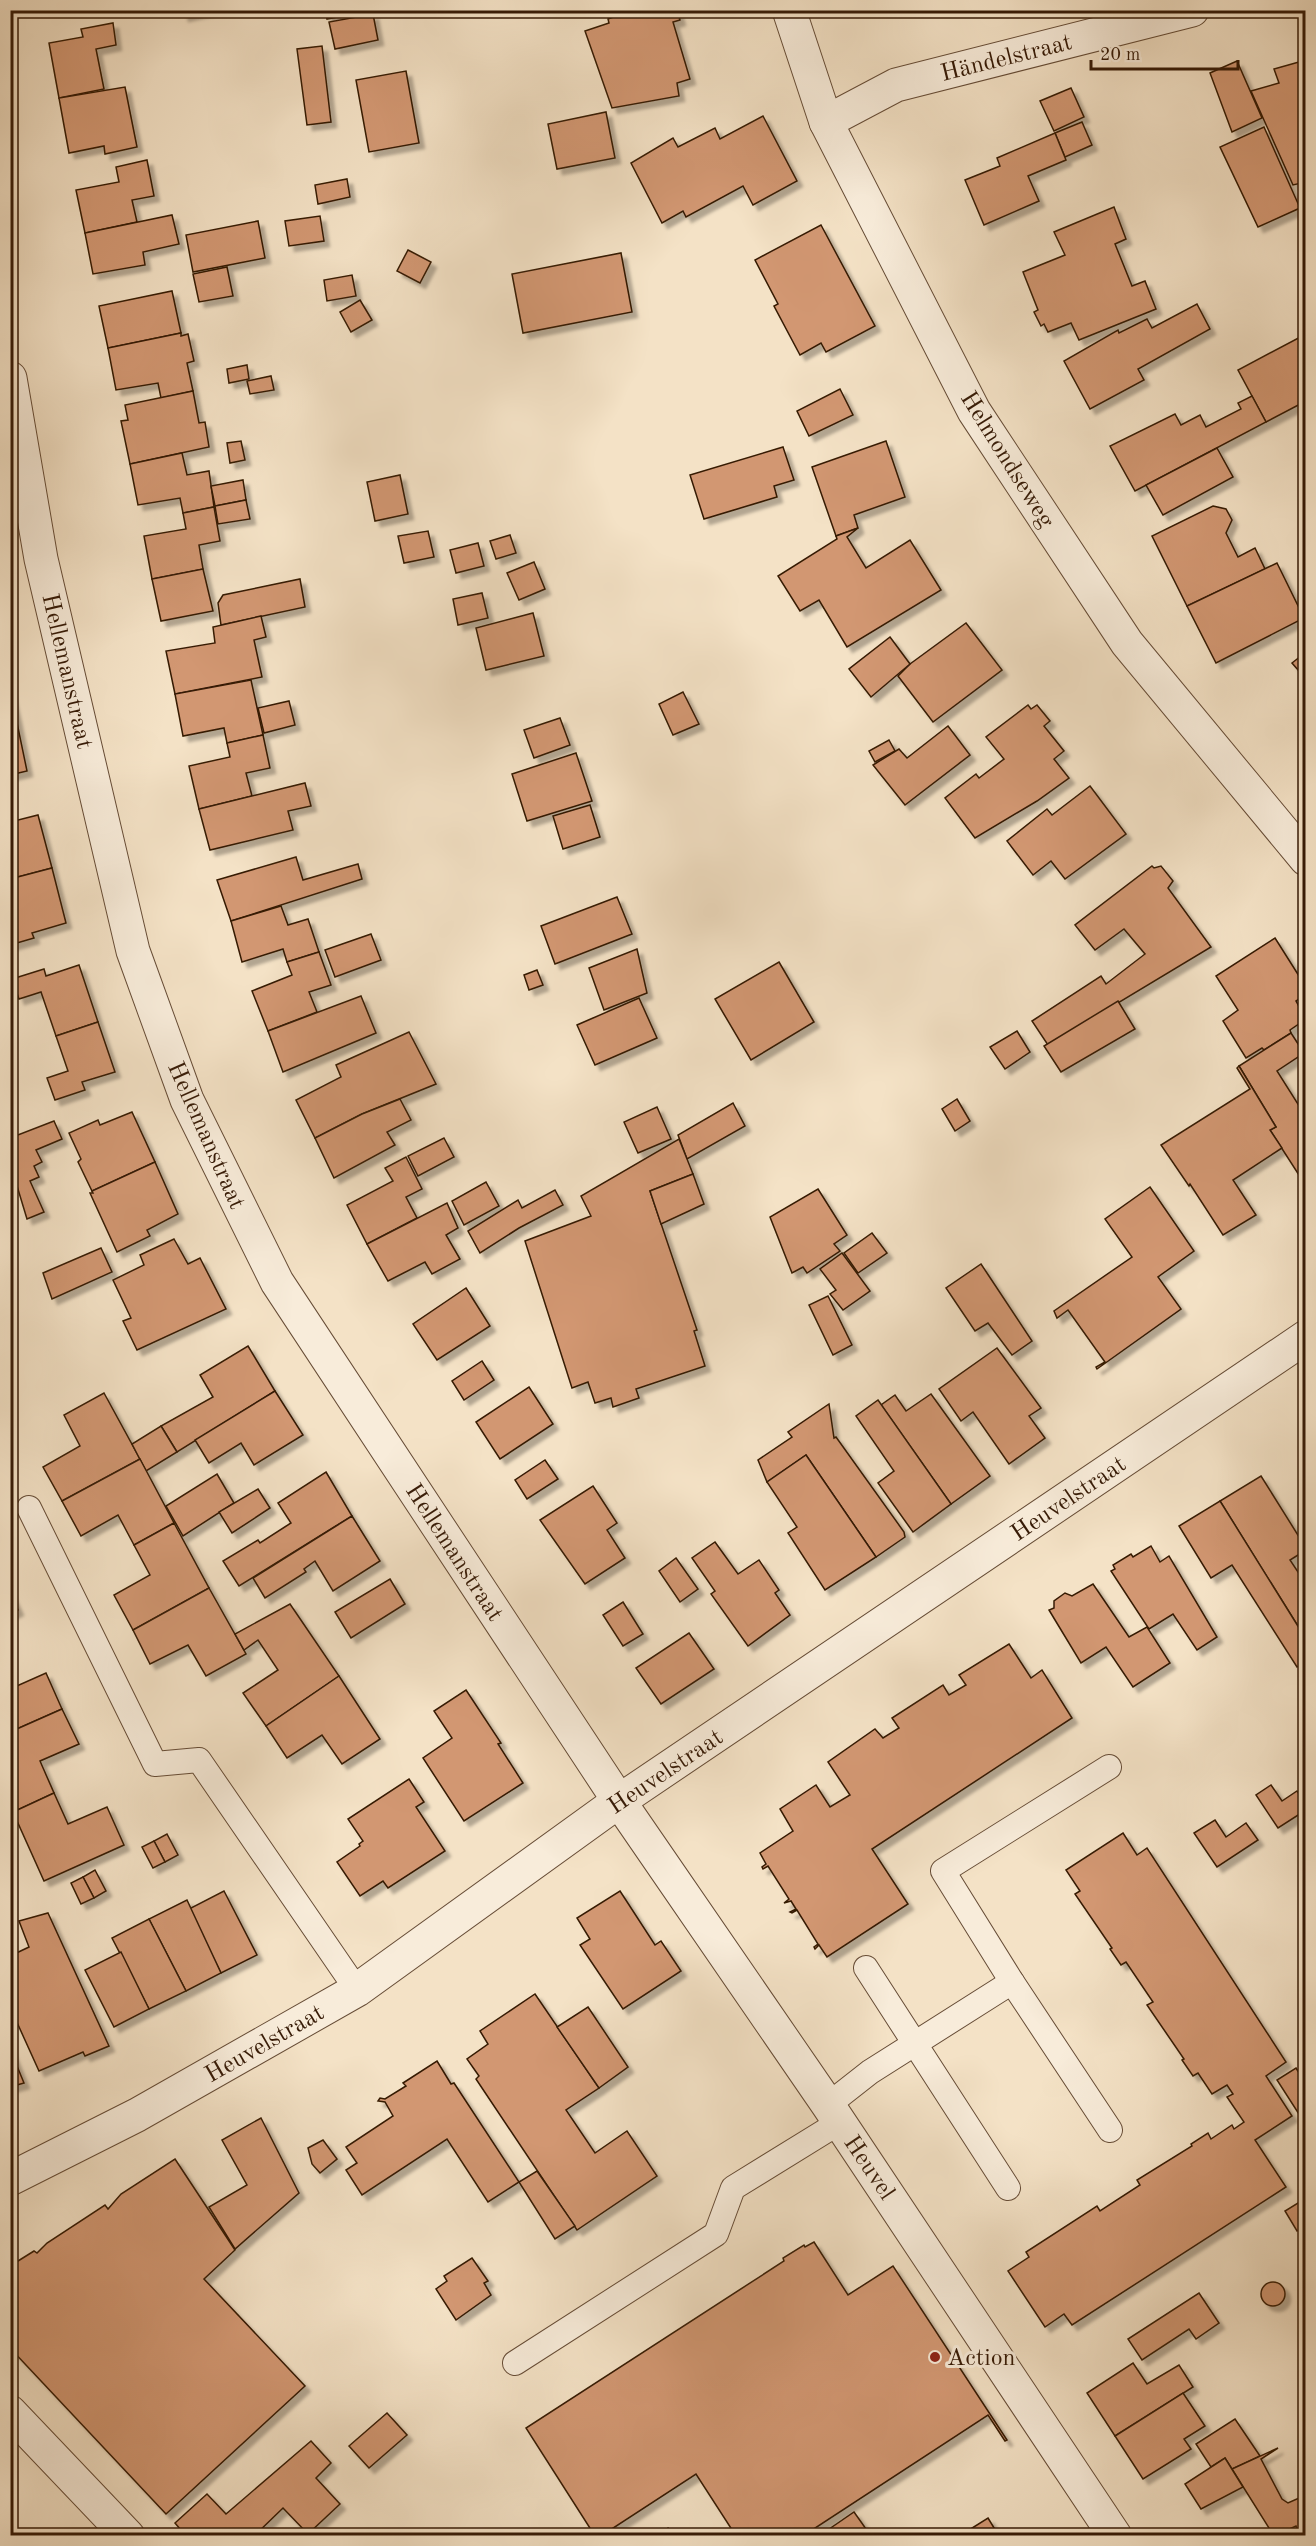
<svg xmlns="http://www.w3.org/2000/svg" width="1316" height="2546" viewBox="0 0 1316 2546" font-family="'Old Standard TT',serif">
<defs>
<filter id="shadow"><feDropShadow dx="5.5" dy="5.5" stdDeviation="1.5" flood-color="#0004"/></filter>
</defs>
<rect width="100%" height="100%" fill="#f4e2c6"/>
<filter id="stains"><feTurbulence type="fractalNoise" baseFrequency=".00333" numOctaves="4"/><feColorMatrix values="0 0 0 0 .2 0 0 0 0 .09 0 0 0 0 .02 0 0 0 .5 -.17"/></filter>
<radialGradient id="worn" r=".72"><stop offset=".6" stop-color="#630" stop-opacity="0"/><stop offset="1" stop-color="#630" stop-opacity=".3"/></radialGradient>
<!-- building -->
<g fill="#d29772" stroke="#361a06" stroke-width="1.5" filter="url(#shadow)">
<path d="M182 10H210L183 16Z"/>
<path d="M325 10H363V12L327 19Z"/>
<path d="M632 10H677L680 20 673 22 690 79 677 83 679 96 612 108 585 31 609 23 608 19Z"/>
<path d="M373 14 378 40 335 49 329 22Z"/>
<path d="M113 23 116 45 96 49 104 89 59 98 49 43 83 37 81 29Z"/>
<path d="M322 46 331 122 307 125 297 49Z"/>
<path d="M1306 60V182L1293 185 1251 91 1279 83 1274 69Z"/>
<path d="M1237 61 1262 118 1232 132 1210 73Z"/>
<path d="M406 71 419 143 369 152 356 80Z"/>
<path d="M125 87 137 147 105 154 104 146 69 153 59 98Z"/>
<path d="M1071 88 1084 117 1054 131 1040 101Z"/>
<path d="M606 112 615 158 557 169 548 124Z"/>
<path d="M763 116 797 181 753 205 743 186 686 217 683 211 662 223 631 163 673 138 678 147 715 128 720 139Z"/>
<path d="M1082 122 1092 145 1065 157 1055 133Z"/>
<path d="M1264 127 1300 208 1258 227 1220 147Z"/>
<path d="M1055 133 1066 160 1028 176 1039 201 984 225 965 180 1000 166 997 158Z"/>
<path d="M147 160 154 196 132 200 137 222 85 233 76 190 119 182 116 167Z"/>
<path d="M347 179 350 197 318 204 315 185Z"/>
<path d="M1114 207 1126 239 1115 244 1132 286 1145 281 1156 309 1079 340 1071 323 1048 332 1044 324 1041 326 1034 312 1038 310 1023 272 1065 255 1054 232Z"/>
<path d="M172 215 179 244 143 252 145 265 93 274 85 233Z"/>
<path d="M320 216 324 241 289 246 285 221Z"/>
<path d="M258 221 265 258 193 272 186 235Z"/>
<path d="M821 225 875 326 826 352 821 343 800 355 774 306 778 304 755 260Z"/>
<path d="M408 250 431 262 420 283 397 271Z"/>
<path d="M621 253 632 312 523 333 512 274Z"/>
<path d="M227 267 233 296 199 302 193 274Z"/>
<path d="M352 275 356 296 327 301 324 280Z"/>
<path d="M172 291 181 333 108 348 99 306Z"/>
<path d="M360 300 372 320 351 332 340 312Z"/>
<path d="M1197 304 1210 329 1138 369 1144 380 1090 409 1064 361 1118 330 1119 333 1147 319 1152 328Z"/>
<path d="M181 333V336L188 334 194 361 187 363 193 391 161 398 158 383 116 390 108 348Z"/>
<path d="M1306 334V401L1266 422 1238 370Z"/>
<path d="M247 365 249 379 229 383 227 369Z"/>
<path d="M271 376 274 390 250 394 247 381Z"/>
<path d="M840 389 853 415 809 436 797 411Z"/>
<path d="M193 391 199 423 205 422 209 447 130 464 121 421 128 420 125 405Z"/>
<path d="M1252 396 1266 422 1135 491 1110 446 1175 414 1181 425 1200 415 1206 427 1241 409 1238 403Z"/>
<path d="M241 441 245 460 230 463 227 443Z"/>
<path d="M886 441 905 497 854 515 858 528 836 536 812 467Z"/>
<path d="M783 447 794 480 774 486 777 497 704 519 690 475Z"/>
<path d="M1217 448 1233 477 1163 515 1146 485Z"/>
<path d="M182 453 187 475 209 471 214 507 183 513 180 498 138 505 130 464Z"/>
<path d="M400 475 408 514 375 521 367 482Z"/>
<path d="M243 480 246 500 215 506 211 486Z"/>
<path d="M246 500 250 519 218 524 215 506Z"/>
<path d="M1213 506 1226 509 1232 520 1226 533 1238 557 1255 548 1265 569 1187 606 1152 536Z"/>
<path d="M214 507 220 541 199 545 203 569 152 579 144 536 186 529 183 513Z"/>
<path d="M858 528 847 537 866 568 910 540 941 590 847 647 819 600 800 611 778 576 837 539 836 536Z"/>
<path d="M428 531 434 557 404 563 398 536Z"/>
<path d="M510 535 516 553 496 559 490 541Z"/>
<path d="M478 543 484 566 456 573 450 550Z"/>
<path d="M534 562 545 589 519 600 507 573Z"/>
<path d="M1277 563 1304 618 1216 663 1187 606Z"/>
<path d="M203 569 213 611 161 621 152 579Z"/>
<path d="M300 579 305 607 221 625 218 603 223 595Z"/>
<path d="M482 593 488 618 458 625 453 599Z"/>
<path d="M533 613 544 656 486 670 476 628Z"/>
<path d="M261 616 266 637 254 640 262 677 175 694 166 651 215 643 213 627Z"/>
<path d="M966 623 1002 670 933 722 898 676 910 664Z"/>
<path d="M890 637 910 664 871 697 849 669Z"/>
<path d="M1306 652V679L1292 663Z"/>
<path d="M251 680 263 735 227 743 224 728 183 736 175 694Z"/>
<path d="M10 692 16 718 10 719Z"/>
<path d="M683 692 699 724 673 735 659 704Z"/>
<path d="M289 701 295 725 264 733 258 708Z"/>
<path d="M1028 705 1031 709 1037 705 1050 721 1044 726 1064 751 1054 759 1069 778 1037 801 975 838 945 798 976 774 979 778 1004 759 986 737Z"/>
<path d="M16 718 27 771 10 775V719Z"/>
<path d="M560 718 570 745 534 758 524 730Z"/>
<path d="M948 726 970 755 905 805 873 765 899 749 907 758Z"/>
<path d="M263 735 270 768 246 773 252 796 199 809 189 766 230 757 227 743Z"/>
<path d="M889 740 895 751 875 762 869 751Z"/>
<path d="M576 753 592 801 527 821 512 774Z"/>
<path d="M305 783 311 806 288 811 293 830 210 850 199 809Z"/>
<path d="M1090 786 1126 834 1065 879 1051 861 1033 875 1007 841 1047 809 1052 815Z"/>
<path d="M590 805 600 837 563 849 553 816Z"/>
<path d="M38 815 52 868 10 879V822Z"/>
<path d="M296 857 303 880 358 864 362 879 231 921 217 880Z"/>
<path d="M1152 866 1154 868 1161 866 1173 881 1168 888 1211 947 1048 1045 1032 1021 1101 976 1106 984 1145 954 1124 929 1095 950 1075 925Z"/>
<path d="M52 868 66 923 32 933 34 938 10 945V879Z"/>
<path d="M617 897 632 934 555 964 541 926Z"/>
<path d="M281 906 288 925 308 919 319 952 287 962 283 949 242 962 231 921Z"/>
<path d="M371 934 381 960 335 977 325 950Z"/>
<path d="M1275 938 1306 987V994L1296 1001 1306 1019 1290 1030 1291 1033 1264 1050 1262 1048 1246 1058 1223 1021 1238 1010 1216 976Z"/>
<path d="M637 949 647 993 604 1010 589 968Z"/>
<path d="M319 952 331 985 309 992 317 1012 268 1031 252 991 292 975 287 962Z"/>
<path d="M779 962 814 1022 751 1060 715 999Z"/>
<path d="M79 965 98 1022 56 1036 41 992 19 999 12 979 44 969 46 976Z"/>
<path d="M537 970 543 985 529 990 524 975Z"/>
<path d="M361 996 376 1033 283 1072 268 1031Z"/>
<path d="M639 998 657 1038 595 1065 577 1025Z"/>
<path d="M1118 1001 1135 1029 1061 1072 1044 1046Z"/>
<path d="M98 1022 115 1072 82 1082 85 1090 55 1100 47 1078 68 1071 56 1036Z"/>
<path d="M1017 1031 1030 1052 1005 1069 990 1047Z"/>
<path d="M409 1032 436 1084 362 1114 315 1138 296 1100 341 1077 336 1065Z"/>
<path d="M1291 1033 1304 1053 1277 1071 1301 1109 1306 1105V1186L1270 1130 1276 1127 1239 1066Z"/>
<path d="M1239 1066 1276 1127 1270 1130 1282 1148 1233 1180 1256 1215 1223 1235 1190 1184 1189 1186 1161 1145 1250 1089 1237 1068Z"/>
<path d="M400 1099 411 1120 387 1132 395 1145 334 1178 315 1138 362 1114Z"/>
<path d="M957 1099 970 1121 955 1131 942 1109Z"/>
<path d="M733 1103 745 1126 687 1159 678 1135Z"/>
<path d="M657 1107 671 1139 638 1153 624 1122Z"/>
<path d="M132 1112 155 1162 92 1191 78 1162 81 1159 69 1133 98 1120 100 1125Z"/>
<path d="M54 1121 62 1139 36 1150 42 1162 34 1166 39 1177 30 1181 44 1212 27 1219 14 1176 16 1174 10 1156V1138Z"/>
<path d="M444 1138 454 1157 418 1176 408 1156Z"/>
<path d="M679 1139 693 1174 650 1191 697 1330 694 1331 705 1366 636 1389 639 1398 613 1407 611 1398 595 1403 588 1382 572 1388 525 1241 591 1216 581 1196Z"/>
<path d="M406 1157 422 1189 406 1197 417 1218 367 1244 347 1205 393 1181 385 1168Z"/>
<path d="M155 1162 178 1214 147 1230 150 1236 117 1252 90 1193H93L92 1191Z"/>
<path d="M693 1174 704 1204 661 1224 650 1191Z"/>
<path d="M486 1182 499 1206 464 1225 452 1201Z"/>
<path d="M1150 1187 1194 1251 1158 1277 1181 1309 1097 1369 1096 1367 1105 1362 1068 1310 1057 1318 1054 1311 1132 1257 1105 1219Z"/>
<path d="M818 1189 847 1235 834 1244 840 1251 807 1273 803 1267 792 1273 770 1217Z"/>
<path d="M555 1190 563 1205 519 1228 480 1253 468 1231 518 1200 522 1208Z"/>
<path d="M447 1203 458 1228 446 1235 460 1259 432 1274 425 1262 388 1281 367 1244Z"/>
<path d="M872 1233 887 1253 858 1273 844 1253Z"/>
<path d="M174 1239 188 1264 200 1258 226 1309 137 1350 123 1321 131 1318 113 1280 144 1265 140 1255Z"/>
<path d="M101 1248 112 1272 52 1299 43 1273Z"/>
<path d="M842 1253 870 1291 843 1310 830 1294 836 1290 820 1269Z"/>
<path d="M981 1264 1032 1341 1012 1355 988 1323 975 1331 946 1288Z"/>
<path d="M466 1288 490 1326 437 1360 413 1324Z"/>
<path d="M828 1296 852 1345 833 1355 809 1305Z"/>
<path d="M248 1346 275 1391 177 1452 161 1426 213 1397 200 1375Z"/>
<path d="M997 1348 1041 1408 1029 1416 1045 1438 1009 1464 973 1412 961 1421 939 1389Z"/>
<path d="M482 1361 494 1380 464 1400 452 1381Z"/>
<path d="M529 1387 553 1424 500 1459 476 1422Z"/>
<path d="M275 1391 303 1435 254 1465 241 1443 209 1463 195 1440Z"/>
<path d="M104 1393 140 1459 62 1501 43 1467 80 1446 64 1415Z"/>
<path d="M931 1394 990 1476 951 1504 881 1405 895 1395 906 1411Z"/>
<path d="M878 1400 951 1504 913 1532 878 1483 894 1471 856 1416Z"/>
<path d="M829 1404 834 1438 836 1437 904 1532 905 1537 876 1557 806 1455 767 1482 758 1460 792 1437 788 1432Z"/>
<path d="M161 1426 177 1452 146 1471 132 1444Z"/>
<path d="M806 1455 876 1557 825 1590 788 1533 797 1527 767 1482Z"/>
<path d="M140 1459 174 1523 134 1545 118 1515 81 1536 62 1501Z"/>
<path d="M545 1460 558 1479 527 1499 515 1480Z"/>
<path d="M326 1472 352 1516 239 1586 223 1561 258 1540 260 1543 291 1523 278 1503Z"/>
<path d="M217 1474 234 1503 183 1536 166 1506Z"/>
<path d="M1261 1476 1306 1548V1550L1290 1560 1306 1584V1639L1220 1501Z"/>
<path d="M593 1486 617 1523 607 1530 625 1558 585 1584 540 1520Z"/>
<path d="M258 1489 270 1508 232 1533 219 1512Z"/>
<path d="M1220 1501 1306 1639V1661L1297 1667 1232 1565 1211 1578 1179 1526Z"/>
<path d="M352 1516 380 1561 333 1591 315 1561 304 1569 306 1572 265 1598 253 1578Z"/>
<path d="M174 1523 209 1588 133 1630 114 1595 150 1575 134 1545Z"/>
<path d="M715 1542 738 1574 759 1560 779 1590 775 1593 790 1615 748 1646 711 1594 715 1591 692 1558Z"/>
<path d="M1151 1546 1160 1562 1169 1556 1217 1637 1197 1650 1173 1614 1149 1629 1111 1571 1115 1569 1113 1565 1131 1554 1133 1557Z"/>
<path d="M676 1558 698 1589 680 1602 659 1571Z"/>
<path d="M390 1579 405 1604 351 1638 335 1612Z"/>
<path d="M1093 1584 1129 1637 1147 1627 1170 1663 1133 1687 1106 1647 1081 1663 1049 1610 1054 1608V1601L1065 1593 1072 1596Z"/>
<path d="M209 1588 246 1654 206 1676 188 1645 150 1664 133 1630Z"/>
<path d="M10 1593 18 1610 10 1614Z"/>
<path d="M623 1602 643 1634 623 1646 603 1615Z"/>
<path d="M290 1604 339 1676 266 1726 243 1693 278 1670 258 1640 244 1650 235 1634Z"/>
<path d="M689 1633 714 1669 661 1704 636 1668Z"/>
<path d="M1009 1644 1031 1678 1042 1670 1072 1718 872 1849 908 1904 827 1957 819 1945 815 1949 814 1947 818 1944 797 1910 792 1913 790 1912 796 1909 791 1901 784 1903 789 1899 768 1866 763 1869 762 1867 766 1864 760 1853 793 1831 780 1809 816 1785 830 1807 850 1795 828 1762 875 1729 883 1738 899 1728 892 1718 943 1685 949 1695 966 1685 959 1675Z"/>
<path d="M46 1673 62 1709 10 1732V1689Z"/>
<path d="M339 1676 380 1739 342 1764 322 1735 287 1758 266 1726Z"/>
<path d="M466 1690 501 1743 498 1744 523 1783 464 1821 423 1758 452 1738 434 1711Z"/>
<path d="M62 1709 79 1744 40 1761 54 1793 13 1812 10 1806V1732Z"/>
<path d="M409 1779 424 1802 416 1807 445 1851 388 1888 383 1881 360 1896 337 1862 360 1846 359 1844 363 1841 348 1819Z"/>
<path d="M1271 1785 1282 1801 1297 1791 1306 1804V1810L1278 1828 1256 1795Z"/>
<path d="M54 1793 68 1824 107 1807 124 1845 44 1881 13 1812Z"/>
<path d="M1215 1820 1226 1837 1246 1823 1258 1840 1217 1867 1194 1833Z"/>
<path d="M1123 1833 1137 1855 1147 1848 1286 2062 1266 2076 1292 2116 1255 2140 1286 2187 1072 2325 1064 2314 1045 2327 1008 2271 1029 2257 1026 2252 1097 2206 1100 2211 1140 2185 1137 2180 1192 2146 1191 2144 1208 2133 1211 2139 1232 2125 1234 2129 1244 2122 1227 2097 1233 2094 1227 2085 1212 2094 1198 2073 1193 2076 1182 2060 1184 2059 1147 2005 1153 2002 1126 1962 1121 1965 1110 1949 1112 1948 1075 1894 1080 1891 1066 1870Z"/>
<path d="M167 1834 178 1855 165 1862 154 1841Z"/>
<path d="M154 1841 165 1862 153 1868 142 1847Z"/>
<path d="M95 1870 106 1891 94 1898 83 1877Z"/>
<path d="M83 1877 94 1898 81 1904 71 1883Z"/>
<path d="M224 1891 257 1955 221 1973 189 1909Z"/>
<path d="M620 1891 655 1945 661 1941 681 1971 623 2009 580 1945 590 1939 577 1918Z"/>
<path d="M187 1900 221 1973 186 1991 149 1919Z"/>
<path d="M48 1913 109 2046 85 2056 83 2052 39 2071 10 2007V1956L29 1947 19 1921Z"/>
<path d="M149 1919 186 1991 149 2009 112 1938Z"/>
<path d="M121 1952 149 2009 114 2027 85 1970Z"/>
<path d="M535 1994 599 2088 566 2110 595 2153 627 2131 657 2176 577 2230 476 2079 479 2076 467 2059 488 2044 480 2031Z"/>
<path d="M588 2007 628 2067 599 2088 557 2027Z"/>
<path d="M10 2049 24 2083 10 2087Z"/>
<path d="M437 2061 451 2084 454 2083 519 2182 488 2202 447 2139 362 2195 346 2170 357 2163 346 2147 393 2116 385 2102 378 2101 380 2098 385 2099 406 2086 403 2083Z"/>
<path d="M1296 2068 1306 2084V2125L1277 2080Z"/>
<path d="M261 2118 299 2193 235 2249 209 2207 247 2185 222 2140Z"/>
<path d="M323 2140 337 2159 320 2173 312 2164 308 2148Z"/>
<path d="M175 2159 235 2250 204 2279 305 2386 166 2514 10 2348V2266L34 2251 37 2253 47 2243 105 2205 108 2209 121 2194Z"/>
<path d="M537 2171 575 2226 555 2239 519 2182Z"/>
<path d="M1306 2198V2225L1297 2231 1285 2211Z"/>
<path d="M814 2242 848 2295 893 2266 1007 2440 1005 2441 988 2415 803 2536H736L696 2474 601 2536H595L526 2428 784 2261 783 2258 804 2245 805 2247Z"/>
<path d="M472 2258 488 2281 484 2283 491 2295 456 2320 436 2289 447 2281 444 2276Z"/>
<circle cx="1273" cy="2294" r="12"/>
<path d="M1199 2293 1219 2323 1196 2339 1189 2329 1142 2360 1128 2339Z"/>
<path d="M1133 2363 1147 2384 1179 2365 1193 2387 1115 2436 1087 2393Z"/>
<path d="M1183 2393 1205 2426 1184 2439 1191 2449 1143 2479 1115 2436Z"/>
<path d="M387 2413 407 2435 369 2468 349 2446Z"/>
<path d="M1235 2419 1260 2456 1232 2469 1225 2458 1211 2467 1196 2444Z"/>
<path d="M311 2441 331 2463 316 2478 340 2504 308 2534 283 2508 254 2536H186L175 2523 207 2494 226 2514Z"/>
<path d="M1278 2448 1261 2459 1282 2499 1288 2503 1306 2495V2536H1300L1296 2526 1274 2536 1232 2469Z"/>
<path d="M1225 2458 1243 2487 1201 2509 1185 2484Z"/>
<path d="M854 2512 871 2536H819Z"/>
<path d="M988 2518 999 2536H962L961 2535Z"/>
<path d="M668 2528 673 2536H657Z"/>
</g>
<g fill="none" stroke-linecap="round" stroke-linejoin="round">
<!-- service casing -->
<g stroke="#664c36" stroke-width="26">
<g id="service">
<path d="M29 1508 155 1764 199 1760 357 1990"/>
<path d="M1109 1767 943 1871 1012 1982 1110 2130"/>
<path d="M866 1968 1008 2188"/>
<path d="M828 2105 870 2072 1012 1982"/>
<path d="M515 2363 716 2234 733 2188 840 2122"/>
</g>
</g>
<!-- pedestrian casing -->
<g stroke="#664c36" stroke-width="35">
<path id="pedestrian" d="M10 2412 128 2536"/>
</g>
<!-- minor casing -->
<g stroke="#664c36" stroke-width="35">
<g id="minor">
<path d="M826 122 896 85 1192 10"/>
<path d="M10 378 41 559 133 951 187 1100 277 1282 619 1801 828 2105 1115 2536"/>
</g>
</g>
<!-- tertiary casing -->
<g stroke="#664c36" stroke-width="35">
<g id="tertiary">
<path d="M789 10 826 122 974 411 1127 643 1306 859"/>
<path d="M10 2179 137 2115 357 1990 619 1801 1306 1337"/>
</g>
</g>
<!-- service -->
<use href="#service" stroke="#f8ecda" stroke-width="24"/>
<!-- pedestrian -->
<use href="#pedestrian" stroke="#f8ecda" stroke-width="33"/>
<!-- minor -->
<use href="#minor" stroke="#f8ecda" stroke-width="33"/>
<!-- tertiary -->
<use href="#tertiary" stroke="#f8ecda" stroke-width="33"/>
</g>
<!-- markers -->
<circle fill="#8f2418" stroke="#f8ecda" stroke-width="2" cx="935" cy="2357" r="6"/>
<g text-anchor="middle" stroke-width="6" stroke-linejoin="round" paint-order="stroke">
<!-- street labels -->
<g font-size="24" fill="#361a06" stroke="#f8ecda">
<text transform="translate(1006 57) rotate(-14)" y="8">Händelstraat</text>
<text transform="translate(1008 459) rotate(58)" y="8">Helmondseweg</text>
<text transform="translate(68 671) rotate(77)" y="8">Hellemanstraat</text>
<text transform="translate(207 1135) rotate(66)" y="8">Hellemanstraat</text>
<text transform="translate(1068 1498) rotate(-34)" y="8">Heuvelstraat</text>
<text transform="translate(455 1552) rotate(57)" y="8">Hellemanstraat</text>
<text transform="translate(665 1771) rotate(-34)" y="8">Heuvelstraat</text>
<text transform="translate(264 2043) rotate(-30)" y="8">Heuvelstraat</text>
<text transform="translate(870 2167) rotate(56)" y="8">Heuvel</text>
</g>
<!-- poi labels -->
<g font-size="24" fill="#361a06" stroke="#f8ecda" text-anchor="start">
<text x="947" y="2365">Action</text>
</g>
</g>
<!-- margin -->
<rect width="1316" height="2546" fill="none" stroke="#f4e2c6" stroke-width="36"/>
<rect x="12" y="12" width="1292" height="2522" fill="none" stroke="#361a06" stroke-width="3"/>
<rect x="18" y="18" width="1280" height="2510" fill="none" stroke="#361a06" stroke-width="1.5"/>
<!-- scale -->
<path d="M1091 60v9h147v-9" fill="none" stroke="#361a06" stroke-width="3"/>
<text x="1100" y="60" font-size="18" fill="#361a06" stroke="#f8ecda" stroke-width="4.5" paint-order="stroke">20 m</text>
<rect width="100%" height="100%" filter="url(#stains)"/>
<rect width="100%" height="100%" fill="url(#worn)"/>
</svg>
